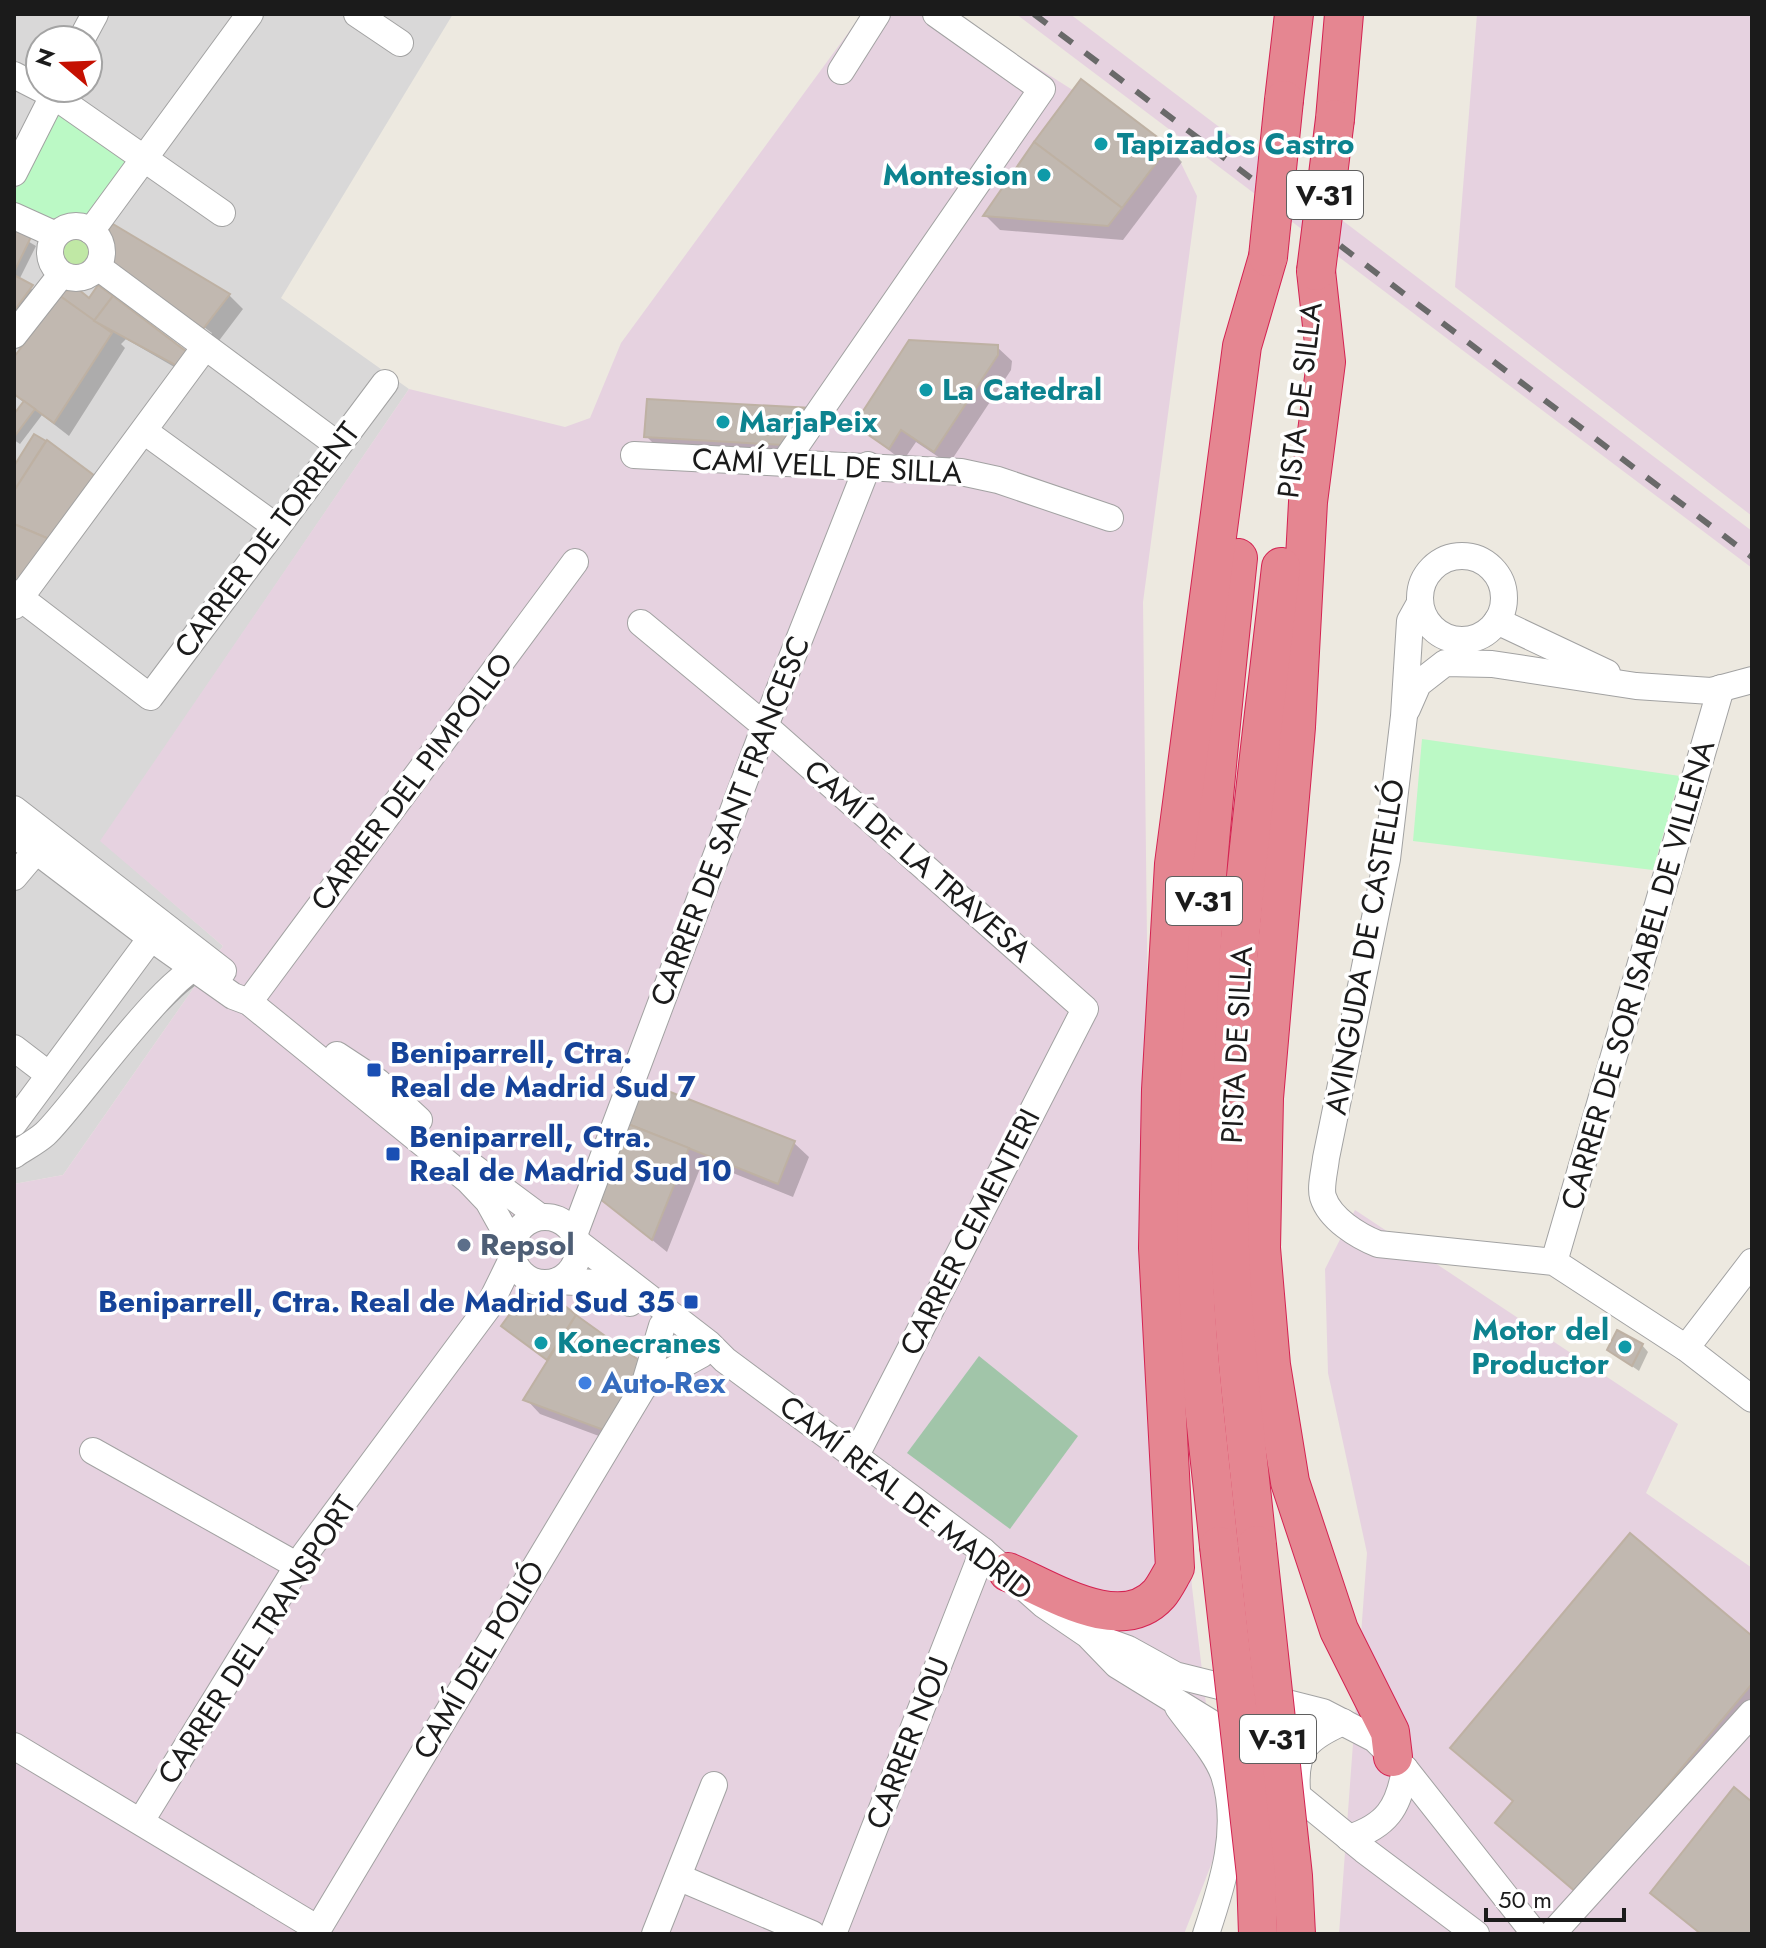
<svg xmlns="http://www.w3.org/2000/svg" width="1766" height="1948" viewBox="0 0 1766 1948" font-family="Jost,sans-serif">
<rect width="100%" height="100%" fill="#ede9e0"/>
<!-- residential -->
<path fill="#d9d8d8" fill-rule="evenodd" d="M14 14H453L281 298 409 389 101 841 223 946 63 1175 14 1184ZM40 40H88V88H40Z"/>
<!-- industrial -->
<g fill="#e6d2e0">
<path d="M862 14H953L1178 157 1197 196 1143 602 1148 1024 1192 1587 1222 1837 1184 1934H14V1184L63 1175 223 946 100 841 409 389 565 427 590 418 621 343Z"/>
<path d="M1016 14H1070L1078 20 1752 531V568Z"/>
<path d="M1477 14H1752V516L1455 287Z"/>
<path d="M1355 1210 1678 1424 1646 1493 1752 1568V1934H1339L1367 1553 1328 1373 1325 1269Z"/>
</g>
<!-- grass -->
<circle fill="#c0e8a5" cx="74" cy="253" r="17"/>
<!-- cemetery -->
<path fill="#a1c5a9" d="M979 1356 1078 1436 1010 1529 907 1453Z"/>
<!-- park -->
<g fill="#bbf9c5">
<path d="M56 108 131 161 89 218H47L14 204V193Z"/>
<path d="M1422 739 1680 776 1653 870 1413 841Z"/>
</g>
<!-- shadow -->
<g fill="#0003">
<path d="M1168 147 1182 162 1123 240 1000 230 986 216Z"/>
<path d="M113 226 229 295 243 309 218 342 210 336 212 333 127 270Z"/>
<path d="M14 233 36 246 19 280 42 297 14 335Z"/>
<path d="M99 288 188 375 126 339 121 344 125 348 69 436 42 415 20 444 14 440V417L25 403 14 395V360L89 301Z"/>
<path d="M997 347 1012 361 1011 370 949 464 916 442 903 461 856 425Z"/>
<path d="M810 410 798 459 660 450 646 436Z"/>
<path d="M646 1084 794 1143 809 1157 793 1197 703 1161 667 1252 602 1199Z"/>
<path d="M563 1307 578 1319 623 1445 540 1414 526 1399 549 1362 503 1326Z"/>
<path d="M1642 1345 1648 1352 1639 1371 1609 1350Z"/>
<path d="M1752 1639V1715L1592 1905 1498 1823Z"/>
</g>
<!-- building -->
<g fill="#c1b8b0" stroke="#beb1a3" stroke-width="2">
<path d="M1081 79 1169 146 1122 208 1034 142Z"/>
<path d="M1034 142 1122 208 1108 226 983 216Z"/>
<path d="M113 224 230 294 203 329 114 263 109 229Z"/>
<path d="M14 229 31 237 14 272Z"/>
<path d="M14 275 33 285 14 311Z"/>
<path d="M98 285 113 296 94 321 60 296 63 291 78 289 89 298Z"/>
<path d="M60 296 112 333 54 423 14 394V357Z"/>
<path d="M113 296 187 352 177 366 94 321Z"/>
<path d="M909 340 998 345V355L934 452 901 430 889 449 854 425Z"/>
<path d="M647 399 811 408 783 445 644 437Z"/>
<path d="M24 401 35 409 14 437V414Z"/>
<path d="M34 434 46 441 14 491V466Z"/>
<path d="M47 440 95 476 49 539 14 524V491Z"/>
<path d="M14 524 49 539 17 581 14 579Z"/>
<path d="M645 1082 795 1141 778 1184 628 1124Z"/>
<path d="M628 1124 689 1148 652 1240 600 1199Z"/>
<path d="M564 1305 576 1315 547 1360 501 1326 515 1307Z"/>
<path d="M576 1315 647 1366 609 1432 523 1400Z"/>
<path d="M1617 1330 1643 1344 1632 1366 1607 1350Z"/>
<path d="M1630 1533 1752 1636V1684L1577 1893 1495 1823 1513 1801 1450 1748Z"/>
<path d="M1734 1787 1752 1802V1934H1701L1650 1893Z"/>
</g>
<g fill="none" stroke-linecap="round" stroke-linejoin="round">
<!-- minor casing -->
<g stroke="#a2a2a2" stroke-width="28">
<g id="minor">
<path d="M357 14 400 43"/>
<path d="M81 40 95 14"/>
<path d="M841 71 877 14"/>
<path d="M14 75 53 95 222 213"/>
<path d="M14 173 57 88"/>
<path d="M14 216 56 235"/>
<circle cx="76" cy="252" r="26"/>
<path d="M91 231 250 14"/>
<path d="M98 267 338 445"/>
<path d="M14 335 61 275"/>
<path d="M144 431 275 526"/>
<path d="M634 455 961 472 998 480 1110 518"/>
<path d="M784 463 1042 89 936 14"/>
<circle cx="1462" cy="598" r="42"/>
<path d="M14 593 150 697 385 383"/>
<path d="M1420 603 1410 621 1404 716 1387 859 1326 1158C1325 1169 1320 1187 1323 1197 1330 1219 1358 1236 1378 1244L1554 1262 1686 1348 1752 1399"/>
<path d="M14 606 205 347"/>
<path d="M1497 621 1607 673"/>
<path d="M641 623 765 726 1085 1009 856 1455"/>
<path d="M1407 709 1418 684 1445 663 1492 664 1636 686 1711 691 1752 680"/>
<path d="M14 809 223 971"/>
<path d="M14 834 151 938 233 996 249 1002 469 1181 488 1201 512 1244"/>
<path d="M14 877 41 845 51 847"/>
<path d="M249 1002 575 562"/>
<path d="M14 1048 48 1074"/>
<path d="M337 1055 378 1082 419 1120"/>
<path d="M14 1123 151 938 150 923"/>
<path d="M14 1155C24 1148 36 1142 45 1134 72 1110 178 956 208 967"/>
<path d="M473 1167 540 1217"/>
<circle cx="545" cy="1250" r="33"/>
<path d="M574 1235 765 726 868 465"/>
<path d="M577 1242 708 1343 725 1360 983 1551 1044 1605 1088 1635 1117 1665 1216 1726 1248 1753"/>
<path d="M1554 1262 1721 688"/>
<path d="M557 1281 596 1283 630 1303"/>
<path d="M662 1326 644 1386 702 1354"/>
<path d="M1686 1348 1752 1262"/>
<path d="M93 1451 298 1566"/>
<path d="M1095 1637 1128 1649 1175 1675 1323 1712 1375 1739 1405 1769 1535 1934"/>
<path d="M1178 1707C1192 1727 1216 1752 1224 1775 1241 1828 1223 1883 1206 1934"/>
<path d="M14 1746 318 1929"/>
<path d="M1277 1779 1364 1850 1476 1934"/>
<path d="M1297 1791C1294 1749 1307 1738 1343 1722"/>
<path d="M141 1821 305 1554 489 1306 512 1259"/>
<path d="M1349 1838C1386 1826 1399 1808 1405 1769"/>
<path d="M678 1877 812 1934"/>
<path d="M315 1934 644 1386"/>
<path d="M655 1934 714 1785"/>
<path d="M833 1934 983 1551"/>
<path d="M1552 1934 1752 1713"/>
</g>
</g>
<!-- highway casing -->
<g stroke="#d42352" stroke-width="40">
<g id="highway">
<path d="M1284 100 1294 14"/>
<path d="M1335 119 1344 14"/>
<path d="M1316 271 1326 362 1308 502 1296 727 1264 1098 1261 1248 1271 1365 1290 1482 1339 1630 1390 1732 1393 1757"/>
<path d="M1257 1545C1247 1447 1234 1348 1230 1249 1221 1022 1256 793 1281 567"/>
<path d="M1219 1546C1209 1447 1195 1346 1193 1245 1189 1015 1214 787 1238 558"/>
<path d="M1008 1572C1049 1589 1121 1637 1159 1594 1165 1587 1170 1576 1175 1568L1158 1248 1161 1090 1174 864 1242 346 1268 257"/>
</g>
</g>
<!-- minor -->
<use href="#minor" stroke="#fff" stroke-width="26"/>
<!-- highway -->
<use href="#highway" stroke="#e58691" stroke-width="38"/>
<!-- rail -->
<path stroke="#696969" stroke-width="6" stroke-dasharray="16 16" stroke-linecap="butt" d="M1034 14 1752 557"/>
<!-- highway-bridge casing -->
<g stroke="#d42352" stroke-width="40" stroke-linecap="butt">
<g id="highway-bridge">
<path d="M1268 257 1284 100"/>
<path d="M1316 271 1335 119"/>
<path d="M1257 1545 1293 1876 1296 1934"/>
<path d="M1219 1546 1256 1875 1258 1934"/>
</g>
</g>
<!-- highway-bridge -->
<use href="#highway-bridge" stroke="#e58691" stroke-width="38"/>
</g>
<!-- markers -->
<g fill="#0f9aa8" stroke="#fff" stroke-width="3">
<circle cx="1101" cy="144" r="8"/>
<circle cx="1044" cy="175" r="8"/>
<circle cx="926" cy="390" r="8"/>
<circle cx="723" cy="422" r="8"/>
<circle cx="541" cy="1343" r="8"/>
<circle cx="1625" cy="1347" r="8"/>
</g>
<g fill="#1a4fb4" stroke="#fff" stroke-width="3">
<rect x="366" y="1062" width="16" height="16" rx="4"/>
<rect x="385" y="1146" width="16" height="16" rx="4"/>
<rect x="683" y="1294" width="16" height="16" rx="4"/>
</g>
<circle fill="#5c6f8a" stroke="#fff" stroke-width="3" cx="464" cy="1245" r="8"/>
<circle fill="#3f7fe0" stroke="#fff" stroke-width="3" cx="585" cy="1383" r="8"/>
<g text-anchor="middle" stroke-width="7" stroke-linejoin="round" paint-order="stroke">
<!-- shield labels -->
<g fill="#fff" stroke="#5f5f5f" stroke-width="2">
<rect x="1287" y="171" width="76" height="48" rx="6"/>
<rect x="1166" y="877" width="76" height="48" rx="6"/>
<rect x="1240" y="1715" width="76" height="48" rx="6"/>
</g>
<g font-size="28" font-weight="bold" fill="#1b1b1b">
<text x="1325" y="205">V-31</text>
<text x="1204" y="911">V-31</text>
<text x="1278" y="1749">V-31</text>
</g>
<!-- culture labels -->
<g font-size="30" font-weight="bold" fill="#0d838f" stroke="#fff" text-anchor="start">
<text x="1117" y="154">Tapizados Castro</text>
<text x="1028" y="185" text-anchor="end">Montesion</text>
<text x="942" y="400">La Catedral</text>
<text x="739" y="432">MarjaPeix</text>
<text x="1609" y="1340" text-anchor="end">Motor del<tspan x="1609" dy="34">Productor</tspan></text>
<text x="557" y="1353">Konecranes</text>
</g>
<!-- street labels -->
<g font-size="30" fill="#1b1b1b" stroke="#fff">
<text transform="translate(1300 400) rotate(-83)" y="10">PISTA DE SILLA</text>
<text transform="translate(827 466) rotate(3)" y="10">CAMÍ VELL DE SILLA</text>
<text transform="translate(267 540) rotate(-53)" y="10">CARRER DE TORRENT</text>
<text transform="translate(412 782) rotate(-53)" y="10">CARRER DEL PIMPOLLO</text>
<text transform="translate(730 821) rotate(-69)" y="10">CARRER DE SANT FRANCESC</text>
<text transform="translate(918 861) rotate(41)" y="10">CAMÍ DE LA TRAVESA</text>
<text transform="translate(1365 947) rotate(-80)" y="10">AVINGUDA DE CASTELLÓ</text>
<text transform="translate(1638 975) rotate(-74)" y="10">CARRER DE SOR ISABEL DE VILLENA</text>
<text transform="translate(1237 1045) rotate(-87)" y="10">PISTA DE SILLA</text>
<text transform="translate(970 1232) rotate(-63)" y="10">CARRER CEMENTERI</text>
<text transform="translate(906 1498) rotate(38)" y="10">CAMÍ REAL DE MADRID</text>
<text transform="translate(257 1640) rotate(-57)" y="10">CARRER DEL TRANSPORT</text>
<text transform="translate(479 1660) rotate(-59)" y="10">CAMÍ DEL POLIÓ</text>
<text transform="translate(908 1743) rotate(-69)" y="10">CARRER NOU</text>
</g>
<!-- transit labels -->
<g font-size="30" font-weight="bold" fill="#164399" stroke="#fff" text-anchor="start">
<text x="390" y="1063">Beniparrell, Ctra.<tspan x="390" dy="34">Real de Madrid Sud 7</tspan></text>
<text x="409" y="1147">Beniparrell, Ctra.<tspan x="409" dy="34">Real de Madrid Sud 10</tspan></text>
<text x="675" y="1312" text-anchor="end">Beniparrell, Ctra. Real de Madrid Sud 35</text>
</g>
<!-- service labels -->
<g font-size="30" font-weight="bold" fill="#4e5e75" stroke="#fff" text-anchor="start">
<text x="480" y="1255">Repsol</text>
</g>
<!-- shop labels -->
<g font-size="30" font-weight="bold" fill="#366cbe" stroke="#fff" text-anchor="start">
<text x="601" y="1393">Auto-Rex</text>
</g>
</g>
<!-- border -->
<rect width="1766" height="1948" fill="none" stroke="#1b1b1b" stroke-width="32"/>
<!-- north arrow -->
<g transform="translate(64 64) rotate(289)"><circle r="38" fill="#ffffff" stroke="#a4a4a4" stroke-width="2"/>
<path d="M0-6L14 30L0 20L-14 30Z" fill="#c51001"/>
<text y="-12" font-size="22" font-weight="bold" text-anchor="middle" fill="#1b1b1b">N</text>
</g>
<!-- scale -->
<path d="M1486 1908v12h138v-12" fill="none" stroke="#1b1b1b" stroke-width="4"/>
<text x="1498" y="1908" font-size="24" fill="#1b1b1b" stroke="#ffffff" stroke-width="6" paint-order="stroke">50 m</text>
</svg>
